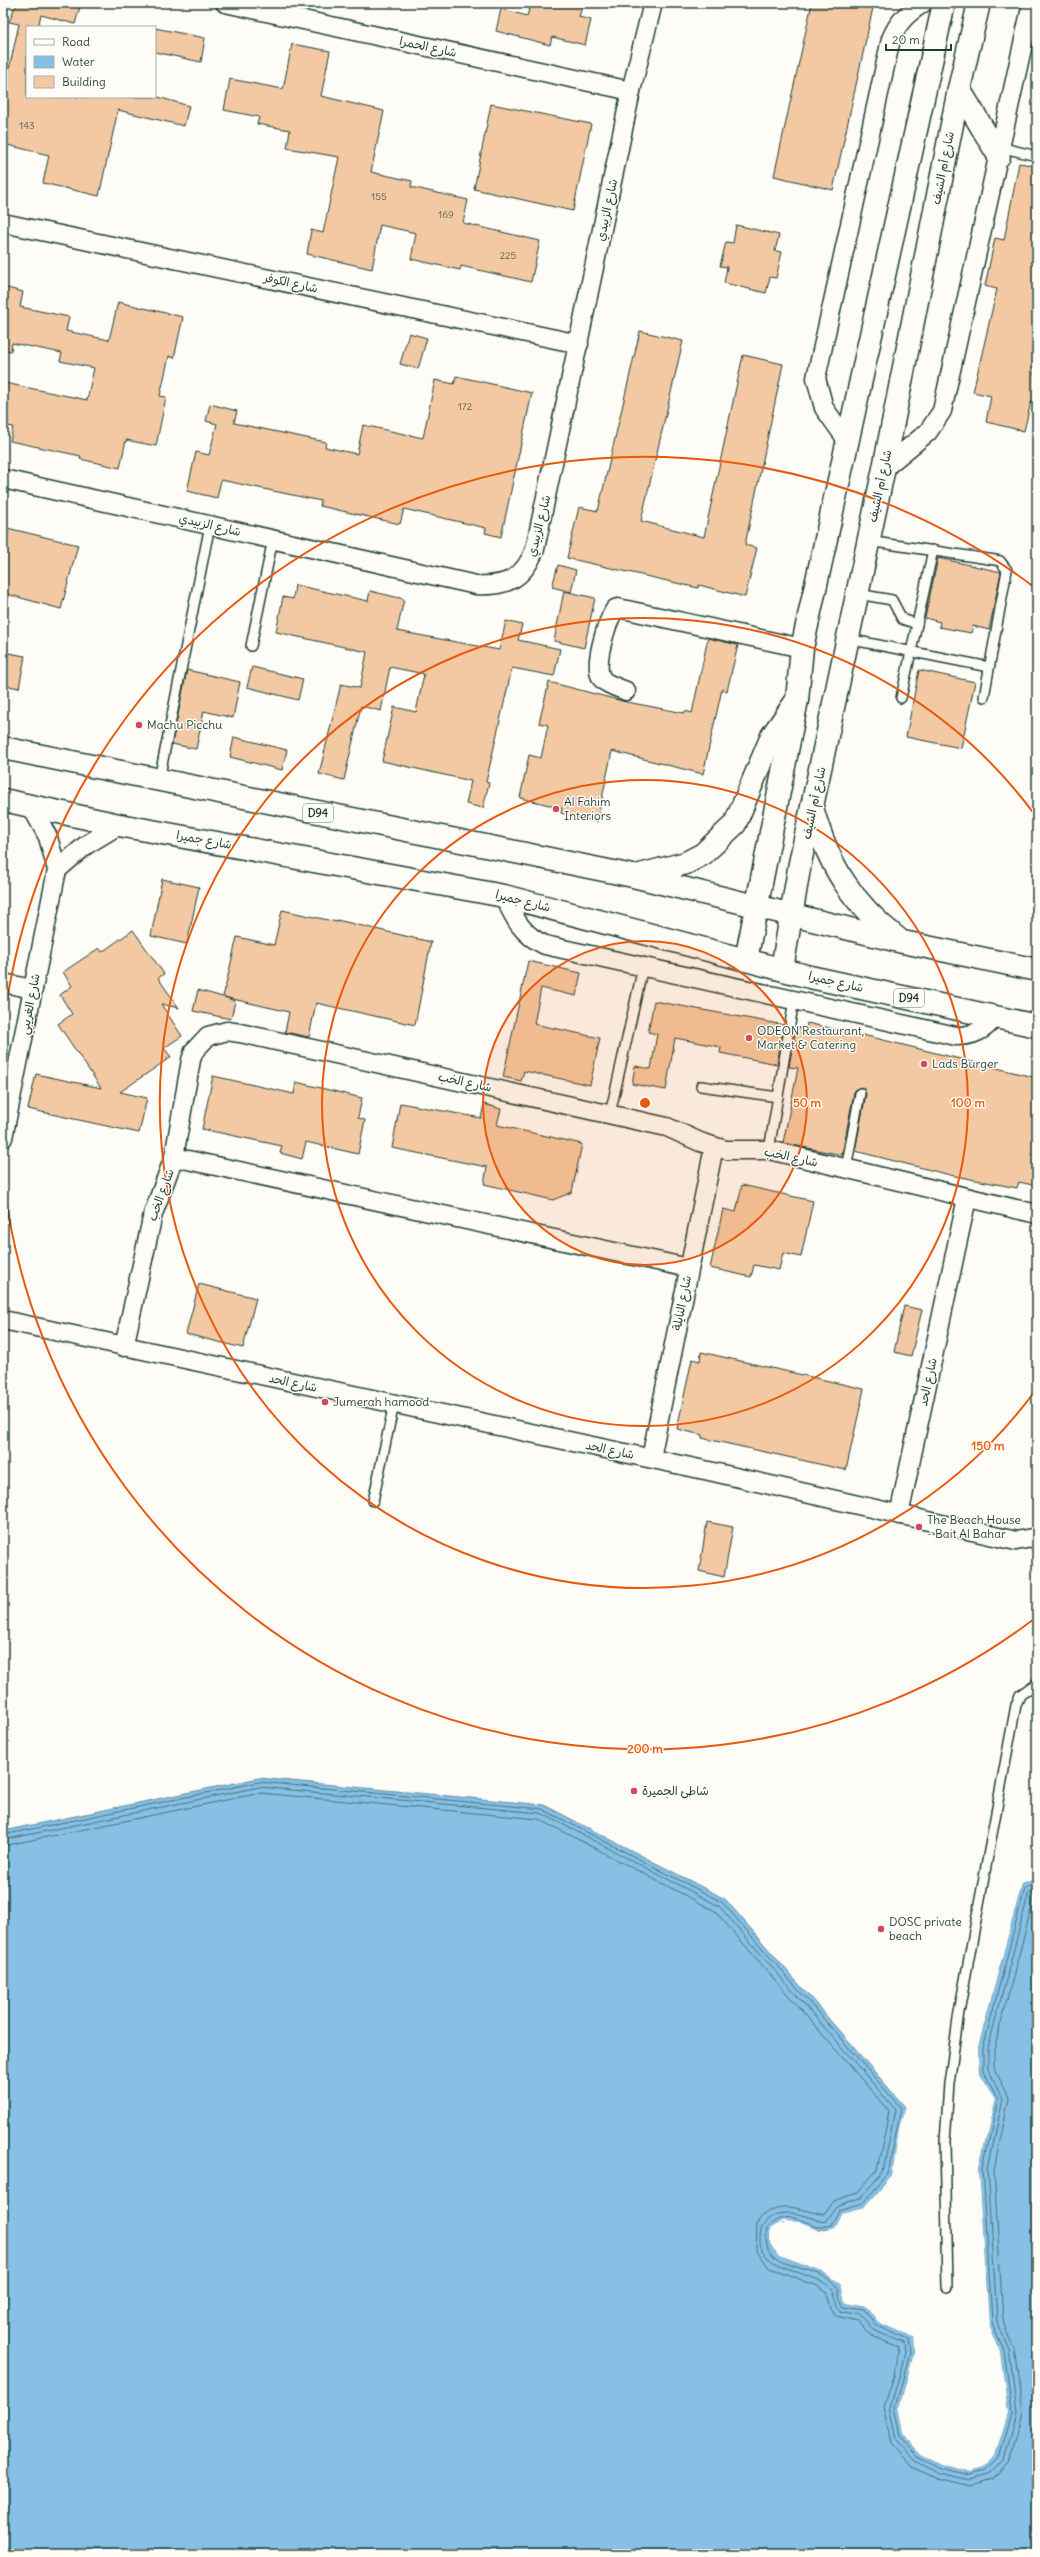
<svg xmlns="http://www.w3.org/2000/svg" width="1040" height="2557" viewBox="0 0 1040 2557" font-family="Delius,'Playpen Sans Arabic',sans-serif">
<rect width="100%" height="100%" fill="#fdfcf7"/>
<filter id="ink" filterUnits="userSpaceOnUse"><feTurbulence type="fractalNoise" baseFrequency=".025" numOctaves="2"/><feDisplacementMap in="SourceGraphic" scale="8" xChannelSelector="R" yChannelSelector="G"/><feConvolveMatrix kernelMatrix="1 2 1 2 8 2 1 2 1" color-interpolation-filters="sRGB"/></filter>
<g filter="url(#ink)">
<!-- water -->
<path fill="#86c0e5" stroke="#5d8c9e" d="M259 1778 544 1805 725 1899 905 2107 892 2176 865 2207 841 2213 834 2228C807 2236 801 2209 770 2230V2244L779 2256 825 2273 841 2285 845 2303 867 2307 878 2322 913 2337 914 2353 899 2408 904 2436 920 2453 940 2464 971 2472 985 2468 995 2456 1008 2413 1000 2351 989 2324 979 2168 995 2099 979 2071 978 2047 1022 1884 1032 1880 1037 1882V2554H3V1831Z"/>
<!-- pier -->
<path fill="#fdfcf7" d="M1029 1879 1032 1880 1022 1884 978 2047 979 2071 995 2099 979 2168 989 2324 1000 2351 1008 2413 995 2456 985 2468 971 2472 940 2464 920 2453 904 2436 899 2408 914 2353 913 2337 878 2322 867 2307 845 2303 841 2285 825 2273 779 2256 770 2244V2229L783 2221 800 2222 824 2231 834 2228 841 2213 865 2207 892 2176 899 2129 906 2104 894 2177 867 2208 843 2215 835 2230 824 2233 799 2224 783 2223 772 2231V2244L780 2255 826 2271 842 2283 846 2302 868 2305 879 2320 914 2336 916 2353 901 2408 906 2435 922 2452 941 2462 971 2469 984 2466 993 2455 1006 2412 998 2351 987 2324 977 2167 992 2099 977 2072 976 2047 1020 1884Z"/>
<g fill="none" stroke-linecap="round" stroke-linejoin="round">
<!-- shore -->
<g stroke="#48717b" stroke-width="1">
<path d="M3 1835 259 1782 542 1809 722 1902 901 2108 888 2174 863 2203 839 2210 831 2225C809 2233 791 2202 767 2228 758 2276 816 2260 836 2286 841 2292 838 2301 843 2307L864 2310 876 2325 908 2340 910 2353 895 2408 901 2438 918 2456 939 2468 970 2475 987 2471 999 2458 1012 2413 1004 2350 992 2323 983 2168 998 2099 983 2070V2048L1025 1888 1032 1885H1037"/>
<path d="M3 1840 259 1787 541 1813 719 1906 895 2109 883 2172 860 2198 836 2206 825 2222C803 2216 778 2203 762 2226 748 2273 808 2267 831 2288 837 2294 834 2305 840 2311L861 2315 873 2330 904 2343 905 2352 902 2366 890 2408 897 2441 915 2460 938 2473 970 2480 990 2475 1004 2460 1017 2413 1009 2349 997 2322 988 2168 1003 2099 988 2069V2048L1029 1892 1037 1890"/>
<path d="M3 1846 260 1793 539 1819 715 1911 889 2111 877 2170 857 2193 833 2201 823 2215C800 2209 773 2197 757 2223L756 2249 769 2268 818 2286 827 2293 831 2308 836 2316 858 2321 870 2335 898 2347 894 2376 884 2407 892 2444 912 2466 936 2478 971 2486 994 2480 1009 2462 1023 2413 1014 2348 1003 2320 994 2169 1009 2099 994 2067V2049L1034 1898 1037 1896"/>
</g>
</g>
<!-- building -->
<g fill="#f2c9a2" stroke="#1f3d34">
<path d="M19 3H81L75 24 41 15 38 27 27 25V97H158L189 106 184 126 118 110 99 196 43 183 49 155 3 144V73L8 74 19 24 9 22 14 9Z"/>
<path d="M531 3H583L579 17 591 20 585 45 552 37 550 45 496 31 501 9 527 16Z"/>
<path d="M812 3H874L833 190 774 176Z"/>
<path d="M155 28 205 38 201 62 155 52Z"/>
<path d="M292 44 330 51 321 96 384 111 371 172 412 181 411 187 468 200 463 223 540 241 531 282 461 266 460 270 411 259 416 233 380 225 372 269 307 254 311 230 323 233 339 157 287 148 290 130 257 124 259 117 224 110 230 79 283 89Z"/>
<path d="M491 104 591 124 573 211 474 189Z"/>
<path d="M1019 163 1037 166V359L1034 375H1037V404L1031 402 1024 431 986 422 991 396 973 392 997 289 985 286 995 238 1004 240Z"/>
<path d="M736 225 779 235 775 251 782 252 776 278 770 277 766 293 724 283 727 267 720 266 726 242 733 243Z"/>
<path d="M3 287 23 292 20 307 69 317 66 331 109 340 118 302 183 317 174 358 169 356 160 396 166 397 156 446 126 440 120 468 80 459 81 456 10 441 13 427 3 425 5 383 87 400 94 368 60 361 62 353 12 343 11 351 3 350Z"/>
<path d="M640 331 683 341 641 521 704 537 743 355 783 364 745 545 757 548 745 597 699 585 698 588 567 558 579 507 598 511Z"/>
<path d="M409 333 427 338 418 369 400 364Z"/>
<path d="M456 376 532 393 501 537 485 533 486 528 404 509 400 524 320 506 321 501 221 480 217 498 187 491 196 452 209 455 217 424 206 421 210 404 237 411 234 423 326 442 325 447 357 454 363 425 423 438 435 380 454 384Z"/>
<path d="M3 527 78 545 61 609 3 593Z"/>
<path d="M938 558 1001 572 989 630 973 626 971 633 939 627 940 622 925 618Z"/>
<path d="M558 565 576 570 571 592 552 587Z"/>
<path d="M295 585 368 601 370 591 404 599 397 631 499 650 506 621 522 625 518 640 560 649 554 676 512 668 486 782 489 783 483 808 466 804 471 781 382 761 394 707 416 712 424 674 390 667 381 711 361 706 344 780 319 774 341 684 360 688 367 652 276 632 283 597 293 599Z"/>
<path d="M564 591 595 598 584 648 554 641Z"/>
<path d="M708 638 738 645 727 691 722 689 703 774 612 751 597 822 561 813 562 808 520 798 529 755 541 758 548 725 539 723 549 682 622 701 684 713 685 711 692 713Z"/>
<path d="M3 652 25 656 19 688 3 685Z"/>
<path d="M252 667 303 679 298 700 247 687Z"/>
<path d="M187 670 240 682 233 718 204 711 196 749 172 744Z"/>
<path d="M919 670 975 682 961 748 906 737Z"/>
<path d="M234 737 287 750 282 770 230 757Z"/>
<path d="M162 879 199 887 187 944 151 936Z"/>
<path d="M282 910 337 922V920L431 942 415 1025 316 1003 309 1037 285 1032 289 1012 224 997 235 1001 231 1019 193 1011 198 990 223 997 237 937 274 945Z"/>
<path d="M133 930 164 974 158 978 179 1008 161 1004 182 1036 164 1048 171 1057 120 1092 147 1098 139 1133 28 1109 36 1074 101 1088 58 1024 72 1014 60 995 72 986 63 972 99 948 102 952Z"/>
<path d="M528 961 581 973 576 996 541 988 534 1024 600 1038 590 1085 524 1071 521 1081 503 1077Z"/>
<path d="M654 1001 784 1025 777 1064 720 1053 721 1047 675 1038 666 1090 632 1084 635 1066 651 1069 657 1034 648 1032Z"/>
<path d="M807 1023 867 1036 1037 1078V1186L1019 1182 1017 1188 950 1175 855 1151 866 1094 864 1089 861 1087 854 1092 842 1155 783 1143 798 1068 789 1067 796 1027 806 1029Z"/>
<path d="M213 1076 294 1094 296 1082 362 1098 358 1118 365 1120 358 1154 306 1142 302 1159 280 1153 282 1146 202 1129Z"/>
<path d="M400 1103 481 1118 484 1104 501 1109 497 1125 582 1144 572 1192 553 1200 484 1184 487 1167 392 1148Z"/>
<path d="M742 1185 813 1201 801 1257 783 1253 779 1270 754 1265 751 1277 710 1268 723 1209 736 1212Z"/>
<path d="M199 1284 256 1298 243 1348 186 1334Z"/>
<path d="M904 1306 922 1310 911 1356 894 1352Z"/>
<path d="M701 1352 864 1389 846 1470 702 1438V1435L677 1429 692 1359 700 1361Z"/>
<path d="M707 1522 733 1527 724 1577 699 1571Z"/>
</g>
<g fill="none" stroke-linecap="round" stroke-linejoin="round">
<!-- service casing -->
<g stroke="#1f3d34" stroke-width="12">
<g id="service">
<path d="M999 147 1037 156"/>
<path d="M868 541 995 560 1000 561 1007 570 984 697"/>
<path d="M858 594 892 600 902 619 917 624"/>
<path d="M848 639 989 667"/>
<path d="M251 646 273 539"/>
<path d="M901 698 933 550"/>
<path d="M159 780 210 525"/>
<path d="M701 1086 778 1097"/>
<path d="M610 1114 643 967"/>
<path d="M769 1150 794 1000"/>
<path d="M846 1169 860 1093"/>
<path d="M373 1501 394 1404"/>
<path d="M948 2287 945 2141 949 2084 959 2012 1016 1705 1020 1695 1037 1683"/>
</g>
</g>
<!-- minor casing -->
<g stroke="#1f3d34" stroke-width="21">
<g id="minor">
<path d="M225 3 631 91"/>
<path d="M3 223 579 344"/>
<path d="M849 443 824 408 816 378 891 39C898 22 907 13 923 3"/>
<path d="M884 468 928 432 942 411 1032 3"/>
<path d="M3 479 476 585C507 587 524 578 535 549L631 91 653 3"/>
<path d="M626 691C619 688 608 685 603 680 591 669 607 622 615 609L618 608 802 648"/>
<path d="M57 870 86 845 119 825"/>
<path d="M504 896C514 918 522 935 545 945L956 1036C973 1036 984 1031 995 1017"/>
<path d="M3 983 33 989"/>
<path d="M3 1138 57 870 48 837 31 806"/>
<path d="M174 1157 689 1268"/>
<path d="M3 1320 709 1471 1016 1541 1037 1537"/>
<path d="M124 1347 153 1214 174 1157 191 1060 194 1051 208 1036 227 1031 240 1033 667 1127 700 1142 726 1150H769L1037 1214"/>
<path d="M651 1458 714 1147"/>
<path d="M899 1515 967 1198"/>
</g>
</g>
<!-- secondary casing -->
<g stroke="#1f3d34" stroke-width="25">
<g id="secondary">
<path d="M959 89 999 156"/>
<path d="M746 960 797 700 802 648 944 3"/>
<path d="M782 969 800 863 884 468 959 89 979 3"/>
</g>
</g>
<!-- primary casing -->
<g stroke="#1f3d34" stroke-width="25">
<g id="primary">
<path d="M3 748 633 876 903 942 1037 970"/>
<path d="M3 800 119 825 504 896 810 977 1037 1026"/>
<path d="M813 811C829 866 852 903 897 938"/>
<path d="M640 875 686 863 703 854 735 824 772 736 797 700"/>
</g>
</g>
<!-- service -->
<use href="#service" stroke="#fdfcf7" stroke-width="9"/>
<!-- minor -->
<use href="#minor" stroke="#fdfcf7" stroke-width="18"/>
<!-- secondary -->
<use href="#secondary" stroke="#fdfcf7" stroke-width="22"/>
<!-- primary -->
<use href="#primary" stroke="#fdfcf7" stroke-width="22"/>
</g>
</g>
<!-- distance rings -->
<circle cx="645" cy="1103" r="162" fill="#e8590c" fill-opacity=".12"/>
<g fill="none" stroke="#e8590c" stroke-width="2">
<circle cx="645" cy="1103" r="162"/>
<circle cx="645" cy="1103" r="323"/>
<path d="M1035 1391A485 485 0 1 1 1035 815"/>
<path d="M1034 1619A646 646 0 0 1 3 1176M3 1030A646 646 0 0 1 1034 587"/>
</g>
<!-- markers -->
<g fill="#d1495b" stroke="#fdfcf7" stroke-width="1.5">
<circle cx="139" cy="725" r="4"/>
<circle cx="556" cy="809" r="4"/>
<circle cx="749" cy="1038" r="4"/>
<circle cx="924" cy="1064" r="4"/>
<circle cx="325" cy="1402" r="4"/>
<circle cx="919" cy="1527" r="4"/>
<circle cx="634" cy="1791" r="4"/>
<circle cx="881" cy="1929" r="4"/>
</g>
<g text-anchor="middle" stroke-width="3" stroke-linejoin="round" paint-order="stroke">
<!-- number labels -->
<g font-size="10" fill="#546050">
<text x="27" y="129">143</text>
<text x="379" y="200">155</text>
<text x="446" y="218">169</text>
<text x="508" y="259">225</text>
<text x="465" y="410">172</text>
</g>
<!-- shield labels -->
<g fill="#fdfcf7" stroke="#62766e" stroke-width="1">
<rect x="303" y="804" width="30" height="18" rx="3"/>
<rect x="894" y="989" width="30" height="18" rx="3"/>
</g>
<g font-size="11" font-weight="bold" fill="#1f3d34">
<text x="318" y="817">D94</text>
<text x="909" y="1002">D94</text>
</g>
<!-- street labels -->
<g font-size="12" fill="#1f3d34" stroke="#fdfcf7">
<text transform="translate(428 47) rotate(12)" y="4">شارع الحمرا</text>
<text transform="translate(943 168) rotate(-79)" y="4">شارع أم الشيف</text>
<text transform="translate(607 210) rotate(-78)" y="4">شارع الزبيدي</text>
<text transform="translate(291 283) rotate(12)" y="4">شارع الكوفر</text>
<text transform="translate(880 486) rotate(-78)" y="4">شارع أم الشيف</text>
<text transform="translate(210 525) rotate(13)" y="4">شارع الزبيدي</text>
<text transform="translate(539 526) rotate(-76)" y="4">شارع الزبيدي</text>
<text transform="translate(814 803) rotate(-78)" y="4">شارع أم الشيف</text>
<text transform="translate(204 840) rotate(10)" y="4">شارع جميرا</text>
<text transform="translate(523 901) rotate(14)" y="4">شارع جميرا</text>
<text transform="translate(836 982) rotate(13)" y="4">شارع جميرا</text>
<text transform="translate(30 1004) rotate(-79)" y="4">شارع الغريبي</text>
<text transform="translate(465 1082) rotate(12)" y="4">شارع الخب</text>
<text transform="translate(791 1157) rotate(12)" y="4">شارع الخب</text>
<text transform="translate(161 1195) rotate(-70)" y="4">شارع الخب</text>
<text transform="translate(682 1303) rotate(-79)" y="4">شارع النايلة</text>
<text transform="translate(928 1382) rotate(-78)" y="4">شارع الحد</text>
<text transform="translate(293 1383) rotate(12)" y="4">شارع الحد</text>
<text transform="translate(610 1450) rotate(12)" y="4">شارع الحد</text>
</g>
<!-- poi labels -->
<g font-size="12" fill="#1f3d34" stroke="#fdfcf7" text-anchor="start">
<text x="147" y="729">Machu Picchu</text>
<text x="564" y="806">Al Fahim<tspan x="564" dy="14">Interiors</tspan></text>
<text x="757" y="1035">ODEON Restaurant,<tspan x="757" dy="14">Market &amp; Catering</tspan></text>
<text x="932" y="1068">Lads Burger</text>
<text x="333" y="1406">Jumerah hamood</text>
<text x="927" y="1524">The Beach House<tspan x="927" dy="14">- Bait Al Bahar</tspan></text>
<text x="642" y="1795">شاطئ الجميرة</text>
<text x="889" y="1926">DOSC private<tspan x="889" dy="14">beach</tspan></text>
</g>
</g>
<circle cx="645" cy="1103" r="6" fill="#e8590c" stroke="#fdfcf7" stroke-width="2"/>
<g font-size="12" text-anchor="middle" font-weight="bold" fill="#e8590c" stroke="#fdfcf7" stroke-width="3" stroke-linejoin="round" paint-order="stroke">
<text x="807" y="1107">50 m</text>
<text x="968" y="1107">100 m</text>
<text x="988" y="1450">150 m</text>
<text x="645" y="1753">200 m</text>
</g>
<!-- margin -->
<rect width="1040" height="2557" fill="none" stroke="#fdfcf7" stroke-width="16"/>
<rect x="8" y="8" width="1024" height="2541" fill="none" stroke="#1f3d34" stroke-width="1.5" filter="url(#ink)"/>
<!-- legend -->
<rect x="26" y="26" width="130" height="72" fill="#fdfcf7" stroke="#a4b0a9"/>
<rect x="34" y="39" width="20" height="6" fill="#fdfcf7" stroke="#a4b0a9"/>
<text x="62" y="46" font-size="12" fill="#1f3d34">Road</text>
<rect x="34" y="56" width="20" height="12" fill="#86c0e5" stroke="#a4b0a9"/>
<text x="62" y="66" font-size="12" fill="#1f3d34">Water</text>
<rect x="34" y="76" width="20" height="12" fill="#f2c9a2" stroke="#a4b0a9"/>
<text x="62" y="86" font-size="12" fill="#1f3d34">Building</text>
<!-- scale -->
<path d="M886 44v6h65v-6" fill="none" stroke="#1f3d34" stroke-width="2"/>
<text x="892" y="44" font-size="12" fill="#1f3d34" stroke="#fdfcf7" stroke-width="3" paint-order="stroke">20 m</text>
</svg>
